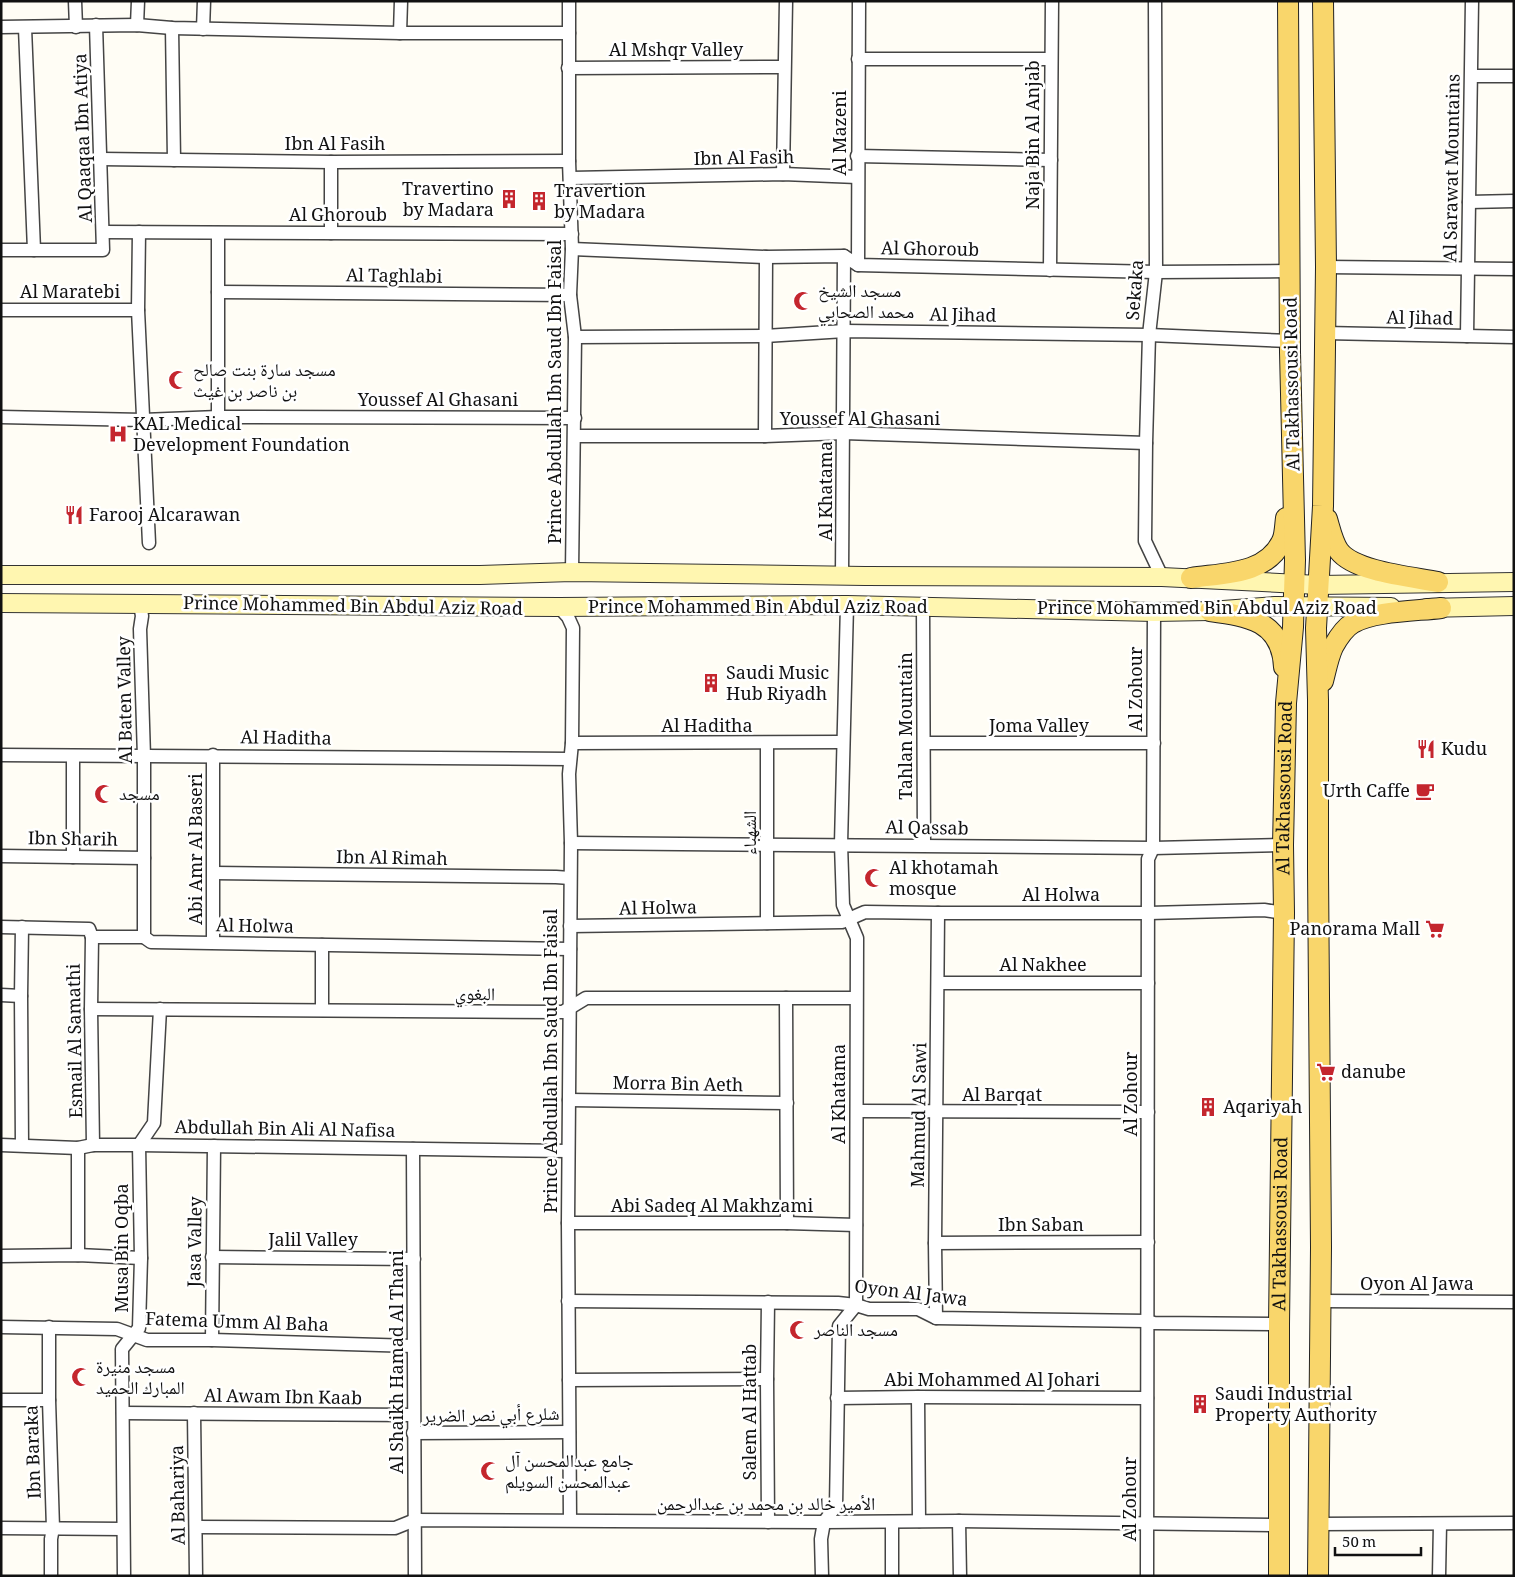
<svg xmlns="http://www.w3.org/2000/svg" width="1515" height="1577" viewBox="0 0 1515 1577" font-family="Georgia,'Noto Naskh Arabic',serif">
<rect width="100%" height="100%" fill="#fffdf5"/>
<g fill="none" stroke-linecap="round" stroke-linejoin="round">
<!-- street casing -->
<g stroke="#444" stroke-width="15">
<g id="street">
<path d="M75 1 76 27"/>
<path d="M569 1V161L572 249 570 295 575 337 572 572"/>
<path d="M1155 1 1156 272 1149 335 1146 443 1145 541 1162 577"/>
<path d="M137 25 138 1"/>
<path d="M1 27 137 25 172 28 400 33H569"/>
<path d="M25 28 34 250"/>
<path d="M172 28 174 160"/>
<path d="M203 29 204 1"/>
<path d="M400 33 401 1"/>
<path d="M858 59H1051"/>
<path d="M568 68 784 67"/>
<path d="M1472 76H1514"/>
<path d="M857 156 1051 160"/>
<path d="M101 159 331 162 569 161"/>
<path d="M783 174 786 1"/>
<path d="M571 178 783 174 857 177"/>
<path d="M1469 202 1514 201"/>
<path d="M103 232 572 234"/>
<path d="M139 232 138 310 149 543"/>
<path d="M331 233V162"/>
<path d="M572 249 766 257 844 256 858 265 1156 272 1290 271"/>
<path d="M1 250H103L96 25"/>
<path d="M858 265 859 1"/>
<path d="M1326 267 1514 269"/>
<path d="M1050 270 1052 1"/>
<path d="M218 292 570 295"/>
<path d="M1 310H138"/>
<path d="M1325 333 1514 337"/>
<path d="M1467 336 1472 1"/>
<path d="M575 337 765 336 845 331 1149 335 1290 341"/>
<path d="M1 417 143 420 218 417 575 418"/>
<path d="M218 417V233"/>
<path d="M575 436H765L844 433 1146 443"/>
<path d="M765 436 766 257"/>
<path d="M842 576 844 256"/>
<path d="M140 604 142 616 140 629 144 757V937L151 942 570 949"/>
<path d="M559 607 568 617 573 628 572 743 569 774 571 843 568 1223 570 1519"/>
<path d="M923 607 924 845"/>
<path d="M572 743 843 742"/>
<path d="M767 743V923"/>
<path d="M924 743H1154"/>
<path d="M1 755 570 759"/>
<path d="M213 755V942"/>
<path d="M73 756V857"/>
<path d="M571 843 1153 848 1283 845"/>
<path d="M1 856 144 858"/>
<path d="M214 873 556 877 570 878"/>
<path d="M570 926 842 922 865 912 938 913H1149L1264 910 1284 913"/>
<path d="M1 927 89 929 92 937H144"/>
<path d="M92 937 91 1009 93 1145"/>
<path d="M322 945V1010"/>
<path d="M938 983H1148"/>
<path d="M1 995 21 996"/>
<path d="M786 998 787 1223"/>
<path d="M91 1009 563 1012 586 998H856"/>
<path d="M569 1100 787 1103"/>
<path d="M857 1111 1148 1112"/>
<path d="M1 1145 78 1148 93 1145H139L568 1151"/>
<path d="M22 1145 21 996 22 927"/>
<path d="M413 1149 415 1576"/>
<path d="M568 1223H787L856 1225"/>
<path d="M935 1243 1148 1242"/>
<path d="M78 1255V1148"/>
<path d="M1 1256 78 1255 141 1258"/>
<path d="M212 1257 414 1259"/>
<path d="M568 1301 838 1303 856 1305 869 1309H918L936 1318 1147 1321 1154 1323 1279 1324"/>
<path d="M1320 1301 1514 1302"/>
<path d="M936 1318 935 1243 938 913"/>
<path d="M1 1327 117 1329 147 1340H212L413 1346"/>
<path d="M49 1327V1400L53 1528 51 1539V1576"/>
<path d="M212 1340 214 1146"/>
<path d="M569 1380 767 1379"/>
<path d="M918 1397 919 1521"/>
<path d="M837 1398 918 1397 1147 1398"/>
<path d="M1 1400H49"/>
<path d="M123 1413 413 1415"/>
<path d="M194 1413 196 1576"/>
<path d="M413 1433 569 1432"/>
<path d="M959 1521 960 1576"/>
<path d="M768 1522 767 1379 768 1302"/>
<path d="M1318 1524 1514 1523"/>
<path d="M196 1527 395 1528 415 1520 824 1522 959 1521 1278 1525"/>
<path d="M1 1528 123 1529"/>
<path d="M124 1576 122 1349 139 1328 141 1258 139 1145 154 1123 160 1009"/>
<path d="M822 1576 821 1539 824 1522 836 1506 839 1326 856 1305 857 938 843 905 841 844 847 605"/>
<path d="M892 1576V1522"/>
<path d="M1147 1576 1148 859 1153 848 1154 612"/>
<path d="M1439 1576 1440 1524"/>
</g>
</g>
<!-- secondary casing -->
<g stroke="#333" stroke-width="20">
<g id="secondary">
<path d="M1 575H480L572 572 865 576 1162 577 1319 585 1514 582"/>
<path d="M1 603 559 607 847 605 1154 612 1210 611 1275 606 1391 607"/>
<path d="M1427 608 1514 606"/>
</g>
</g>
<!-- primary casing -->
<g stroke="#222" stroke-width="22">
<g id="primary">
<path d="M1327 519C1330 529 1333 543 1339 551 1355 572 1413 577 1438 582"/>
<path d="M1191 578C1223 573 1266 575 1282 541 1285 535 1285 525 1286 518"/>
<path d="M1210 611C1248 616 1282 621 1284 667"/>
<path d="M1323 681C1326 670 1328 658 1333 647 1338 638 1344 628 1353 623 1373 611 1417 611 1441 608"/>
<path id="s1" d="M1279 1576V1324L1284 913 1283 845 1286 703 1293 627 1295 560 1290 352 1288 1"/>
<path d="M1318 1576 1321 1247 1318 869V700L1316 628 1323 506 1326 267 1323 1"/>
</g>
</g>
<!-- street -->
<use href="#street" stroke="#fff" stroke-width="12"/>
<!-- secondary -->
<use href="#secondary" stroke="#fff6b0" stroke-width="18"/>
<!-- primary -->
<use href="#primary" stroke="#f9d66b" stroke-width="20"/>
</g>
<!-- icons -->
<defs>
<g id="building-bare" transform="scale(1.5)"><path d="M-4-6H4V6H1V3H-1V6H-4ZM-2.5-4.3h1.7v1.8h-1.7ZM.8-4.3h1.7v1.8H.8ZM-2.5-1h1.7V.8h-1.7ZM.8-1h1.7V.8H.8Z" fill="#c4262e" stroke="#fff" stroke-width="2.5" paint-order="stroke"/></g>
<g id="mosque-bare" transform="scale(1.5)"><path d="M3.5-4.9A6 6 0 1 0 3.5 4.9A5 5 0 1 1 3.5-4.9Z" fill="#c4262e" stroke="#fff" stroke-width="2.5" paint-order="stroke"/></g>
<g id="hospital-bare" transform="scale(1.5)"><path d="M-5-5h3v3.5h4V-5h3V5h-3V1.5h-4V5h-3Z" fill="#c4262e" stroke="#fff" stroke-width="2.5" paint-order="stroke"/></g>
<g id="restaurant-bare" transform="scale(1.5)"><path d="M-5-6h1v4h1v-4h1v4h1v-4h1v5L-1.5 .5V6h-2V.5L-5-1ZM5-6V6H3V1.5H1.5Q1.5-4 5-6Z" fill="#c4262e" stroke="#fff" stroke-width="2.5" paint-order="stroke"/></g>
<g id="cafe-bare" transform="scale(1.5)"><path d="M-5.5-4.5H6V0H3Q3 3.5 0 3.5H-2.5Q-5.5 3.5-5.5 0ZM3-3.2v2h1.7v-2ZM-6 4.5H4V6H-6Z" fill="#c4262e" stroke="#fff" stroke-width="2.5" paint-order="stroke"/></g>
<g id="supermarket-bare" transform="scale(1.5)"><path d="M-6-5.5h2.5l.6 2H6L4.5 2H-2.5L-4.4-4H-6ZM-1.5 3.2a1.3 1.3 0 1 0 .1 0ZM3 3.2a1.3 1.3 0 1 0 .1 0Z" fill="#c4262e" stroke="#fff" stroke-width="2.5" paint-order="stroke"/></g>
</defs>
<g fill-rule="evenodd">
<use href="#building-bare" x="509" y="199"/>
<use href="#building-bare" x="539" y="201"/>
<use href="#mosque-bare" x="803" y="301"/>
<use href="#mosque-bare" x="178" y="380"/>
<use href="#hospital-bare" x="118" y="434"/>
<use href="#restaurant-bare" x="74" y="515"/>
<use href="#building-bare" x="711" y="683"/>
<use href="#restaurant-bare" x="1426" y="749"/>
<use href="#cafe-bare" x="1425" y="791"/>
<use href="#mosque-bare" x="104" y="794"/>
<use href="#mosque-bare" x="874" y="878"/>
<use href="#supermarket-bare" x="1435" y="929"/>
<use href="#supermarket-bare" x="1326" y="1072"/>
<use href="#building-bare" x="1208" y="1107"/>
<use href="#mosque-bare" x="799" y="1330"/>
<use href="#mosque-bare" x="81" y="1377"/>
<use href="#building-bare" x="1200" y="1404"/>
<use href="#mosque-bare" x="490" y="1471"/>
</g>
<g text-anchor="middle" stroke-width="5" stroke-linejoin="round" paint-order="stroke">
<!-- street labels -->
<g font-size="18" fill="#111" stroke="#fff">
<text x="676" y="56">Al Mshqr Valley</text>
<text transform="translate(840 133) rotate(-90)" y="6">Al Mazeni</text>
<text transform="translate(1033 135) rotate(-90)" y="6">Naja Bin Al Anjab</text>
<text transform="translate(83 138) rotate(-92)" y="6">Al Qaaqaa Ibn Atiya</text>
<text x="335" y="150">Ibn Al Fasih</text>
<text transform="translate(744 158) rotate(-1)" y="6">Ibn Al Fasih</text>
<text transform="translate(1452 168) rotate(-89)" y="6">Al Sarawat Mountains</text>
<text x="338" y="221">Al Ghoroub</text>
<text transform="translate(930 249) rotate(1)" y="6">Al Ghoroub</text>
<text transform="translate(394 276) rotate(1)" y="6">Al Taghlabi</text>
<text transform="translate(1135 290) rotate(-86)" y="6">Sekaka</text>
<text x="70" y="298">Al Maratebi</text>
<text transform="translate(963 315) rotate(1)" y="6">Al Jihad</text>
<text transform="translate(1420 318) rotate(1)" y="6">Al Jihad</text>
<text transform="translate(1292 384) rotate(-91)" y="6">Al Takhassousi Road</text>
<text transform="translate(555 392) rotate(-90)" y="6">Prince Abdullah Ibn Saud Ibn Faisal</text>
<text x="438" y="406">Youssef Al Ghasani</text>
<text x="860" y="425">Youssef Al Ghasani</text>
<text transform="translate(826 491) rotate(-90)" y="6">Al Khatama</text>
<text transform="translate(353 606) rotate(1)" y="6">Prince Mohammed Bin Abdul Aziz Road</text>
<text x="758" y="613">Prince Mohammed Bin Abdul Aziz Road</text>
<text x="1207" y="614">Prince Mohammed Bin Abdul Aziz Road</text>
<text transform="translate(1136 689) rotate(-90)" y="6">Al Zohour</text>
<text transform="translate(125 700) rotate(-91)" y="6">Al Baten Valley</text>
<text x="707" y="732">Al Haditha</text>
<text transform="translate(906 726) rotate(-90)" y="6">Tahlan Mountain</text>
<text x="1039" y="732">Joma Valley</text>
<text transform="translate(286 738) rotate(1)" y="6">Al Haditha</text>
<text dy="6" stroke="none"><textPath href="#s1" startOffset="788">Al Takhassousi Road</textPath></text>
<text transform="translate(927 828) rotate(1)" y="6">Al Qassab</text>
<text transform="translate(750 833) rotate(-90)" y="6">الشهباء</text>
<text transform="translate(73 839) rotate(1)" y="6">Ibn Sharih</text>
<text transform="translate(196 849) rotate(-90)" y="6">Abi Amr Al Baseri</text>
<text transform="translate(392 858) rotate(1)" y="6">Ibn Al Rimah</text>
<text x="1061" y="901">Al Holwa</text>
<text transform="translate(658 908) rotate(-1)" y="6">Al Holwa</text>
<text transform="translate(255 926) rotate(1)" y="6">Al Holwa</text>
<text x="1043" y="971">Al Nakhee</text>
<text transform="translate(475 994) rotate(1)" y="6">البغوي</text>
<text transform="translate(75 1041) rotate(-91)" y="6">Esmail Al Samathi</text>
<text transform="translate(551 1061) rotate(-90)" y="6">Prince Abdullah Ibn Saud Ibn Faisal</text>
<text transform="translate(678 1084) rotate(1)" y="6">Morra Bin Aeth</text>
<text transform="translate(839 1094) rotate(-90)" y="6">Al Khatama</text>
<text transform="translate(1131 1094) rotate(-90)" y="6">Al Zohour</text>
<text x="1002" y="1101">Al Barqat</text>
<text transform="translate(919 1115) rotate(-89)" y="6">Mahmud Al Sawi</text>
<text transform="translate(285 1129) rotate(1)" y="6">Abdullah Bin Ali Al Nafisa</text>
<text x="712" y="1212">Abi Sadeq Al Makhzami</text>
<text dy="6" stroke="none"><textPath href="#s1" startOffset="352">Al Takhassousi Road</textPath></text>
<text x="1041" y="1231">Ibn Saban</text>
<text x="313" y="1246">Jalil Valley</text>
<text transform="translate(195 1242) rotate(-89)" y="6">Jasa Valley</text>
<text transform="translate(122 1248) rotate(-90)" y="6">Musa Bin Oqba</text>
<text x="1417" y="1290">Oyon Al Jawa</text>
<text transform="translate(911 1293) rotate(7)" y="6">Oyon Al Jawa</text>
<text transform="translate(237 1322) rotate(2)" y="6">Fatema Umm Al Baha</text>
<text transform="translate(397 1362) rotate(-90)" y="6">Al Shaikh Hamad Al Thani</text>
<text x="992" y="1386">Abi Mohammed Al Johari</text>
<text transform="translate(283 1397) rotate(1)" y="6">Al Awam Ibn Kaab</text>
<text transform="translate(750 1412) rotate(-90)" y="6">Salem Al Hattab</text>
<text transform="translate(491 1415) rotate(-1)" y="6">شلرع أبي نصر الضرير</text>
<text transform="translate(33 1452) rotate(-92)" y="6">Ibn Baraka</text>
<text transform="translate(178 1495) rotate(-91)" y="6">Al Bahariya</text>
<text transform="translate(1130 1499) rotate(-90)" y="6">Al Zohour</text>
<text x="766" y="1510">الأمير خالد بن محمد بن عبدالرحمن</text>
</g>
<!-- poi labels -->
<g font-size="18" fill="#111" stroke="#fff" text-anchor="start">
<text x="494" y="195" text-anchor="end">Travertino<tspan x="494" dy="21">by Madara</tspan></text>
<text x="554" y="197">Travertion<tspan x="554" dy="21">by Madara</tspan></text>
<text x="818" y="297">مسجد الشيخ<tspan x="818" dy="21">محمد الصحابي</tspan></text>
<text x="193" y="376">مسجد سارة بنت صالح<tspan x="193" dy="21">بن ناصر بن غيث</tspan></text>
<text x="133" y="430">KAL Medical<tspan x="133" dy="21">Development Foundation</tspan></text>
<text x="89" y="521">Farooj Alcarawan</text>
<text x="726" y="679">Saudi Music<tspan x="726" dy="21">Hub Riyadh</tspan></text>
<text x="1441" y="755">Kudu</text>
<text x="1410" y="797" text-anchor="end">Urth Caffe</text>
<text x="119" y="800">مسجد</text>
<text x="889" y="874">Al khotamah<tspan x="889" dy="21">mosque</tspan></text>
<text x="1420" y="935" text-anchor="end">Panorama Mall</text>
<text x="1341" y="1078">danube</text>
<text x="1223" y="1113">Aqariyah</text>
<text x="814" y="1336">مسجد الناصر</text>
<text x="96" y="1373">مسجد منيرة<tspan x="96" dy="21">المبارك الحميد</tspan></text>
<text x="1215" y="1400">Saudi Industrial<tspan x="1215" dy="21">Property Authority</tspan></text>
<text x="505" y="1467">جامع عبدالمحسن آل<tspan x="505" dy="21">عبدالمحسن السويلم</tspan></text>
</g>
</g>
<!-- border -->
<rect width="1515" height="1577" fill="none" stroke="#111111" stroke-width="5"/>
<!-- scale -->
<path d="M1335 1547v8h86v-8" fill="none" stroke="#111111" stroke-width="2.5"/>
<text x="1342" y="1547" font-size="15" fill="#111111" stroke="#ffffff" stroke-width="4" paint-order="stroke">50 m</text>
</svg>
